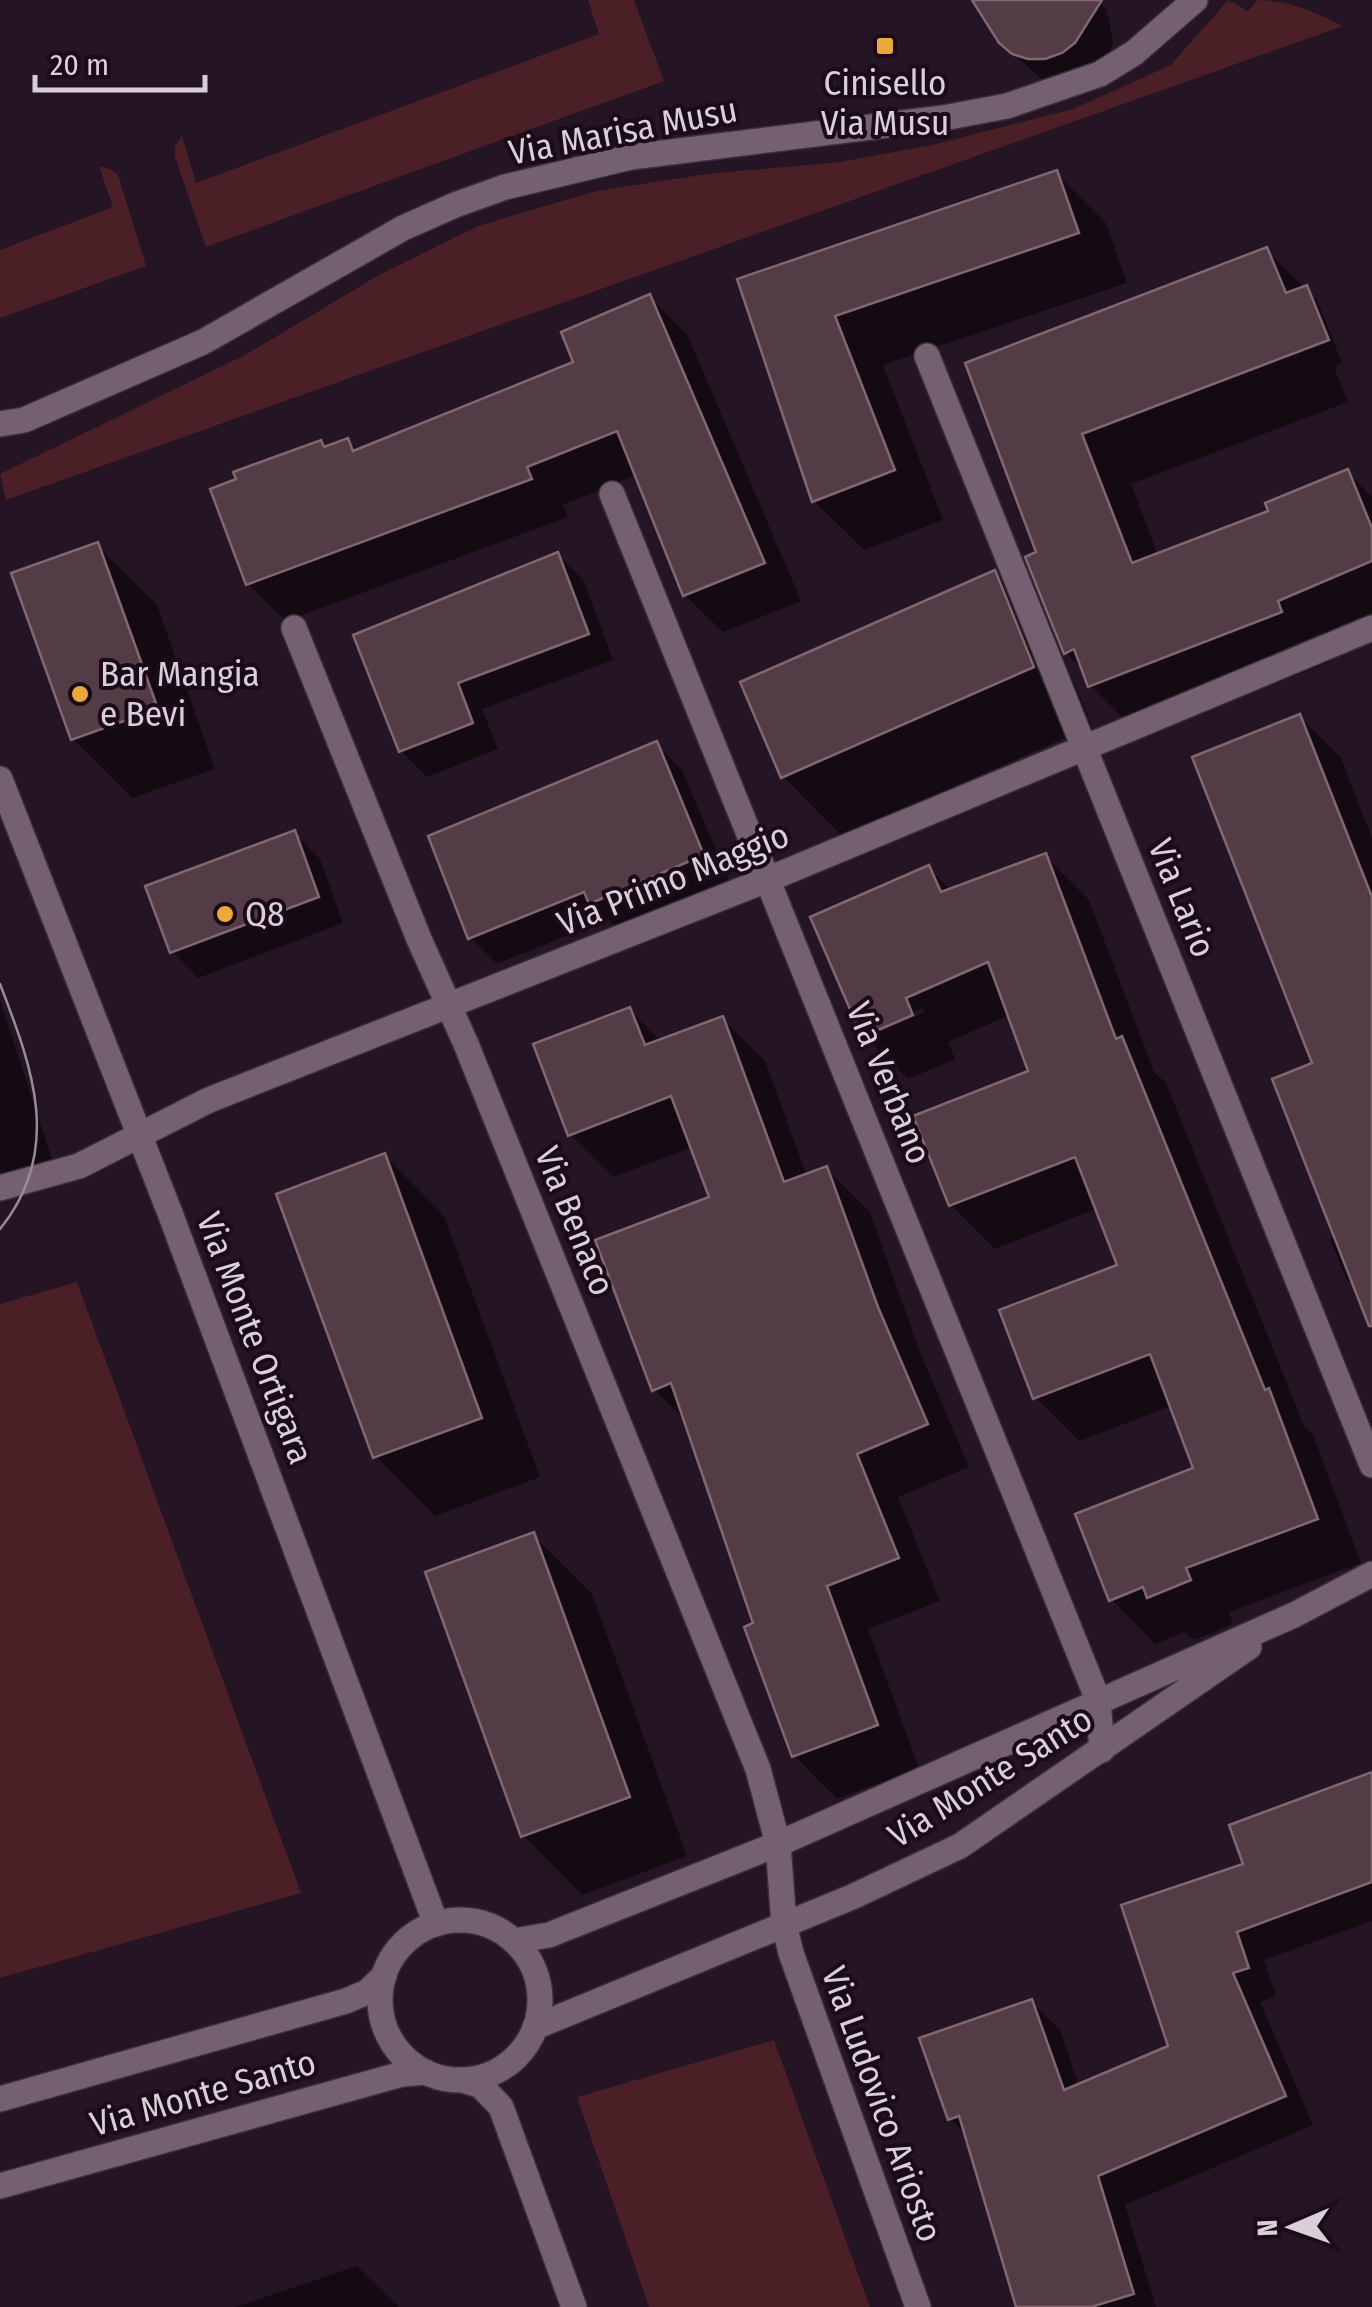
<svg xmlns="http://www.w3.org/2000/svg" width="1372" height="2307" viewBox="0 0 1372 2307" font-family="'Fira Sans Condensed',sans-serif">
<rect width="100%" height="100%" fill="#251423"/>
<!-- green -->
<g fill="#4b1f26">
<path d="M588 0H634L664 81 206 247 175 157V147L182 136 196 183 599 34Z"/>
<path d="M1228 0 1248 11 1258 0C1288 0 1316 12 1343 26L6 500 0 474 245 355 379 275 478 226 596 191 707 174 840 162 932 145 1073 109 1171 65Z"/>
<path d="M99 166 110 169 118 175 146 266 0 318V250L113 207Z"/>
<path d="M77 1282 301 1893 0 1978V1304Z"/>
<path d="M774 2040 870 2307H649L577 2097Z"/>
</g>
<!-- shadow -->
<g fill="#0007" fill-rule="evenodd">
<path d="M989 0H1097L1106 9 1113 40 1109 55 1056 84 1041 79 1001 41Z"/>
<path d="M1056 173 1106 223 1127 283 883 365 943 520 864 550 814 501 740 280Z"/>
<path d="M1266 250 1317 300 1342 363 1334 367 1348 402 1131 484 1158 555 1271 512 1347 472 1372 497V633L1327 652 1330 662 1141 736 1090 685 1085 671 1059 646 1092 726 842 836 783 776 995 573 1061 639 1040 554 968 364Z"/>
<path d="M649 297 687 334 801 601 723 632 685 595 637 475 563 505 568 517 286 621 248 584 320 443 326 449 347 440 358 451 576 364Z"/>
<path d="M97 545 157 605 215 769 132 798 73 739Z"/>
<path d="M558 555 584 581 613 660 482 709 498 749 427 777 401 751Z"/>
<path d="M1300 717 1341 758 1372 838V1304L1346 1278 1330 1239 1336 1236 1316 1064Z"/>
<path d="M656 744 682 770 729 881 617 928 608 919 497 964 471 938Z"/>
<path d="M294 833 320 859 343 923 198 978 172 951Z"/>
<path d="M1045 856 1089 900 1154 1072 1166 1083 1305 1428 1313 1435 1361 1563 1229 1612 1233 1624 1194 1640 1185 1632 1155 1644 1111 1599 1196 1470 1172 1406 1079 1441 1035 1397 1120 1266 1098 1208 995 1249 951 1205 1032 1072 1010 1015 948 1042 955 1059 908 1079 864 1035 929 868 952 891ZM923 1008 925 1012 881 1031V1026Z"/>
<path d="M0 1000 53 1162 0 1178Z"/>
<path d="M630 1010 661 1041 722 1019 765 1061 807 1176 827 1169 870 1212 920 1352 969 1467 898 1497 940 1601 868 1629 919 1768 837 1799 795 1756 756 1625 687 1422 654 1389 712 1198 693 1147 613 1177 570 1134Z"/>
<path d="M385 1156 444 1216 540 1477 435 1516 376 1457Z"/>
<path d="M533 1535 592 1594 687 1856 582 1895 523 1835Z"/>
<path d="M1372 1775V1921L1264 1960 1276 1996 1260 2002 1313 2125 1125 2205 1156 2307H1019L968 2137 950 2119 1031 2002 1060 2030 1079 2086 1171 2047 1246 1865Z"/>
<path d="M357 2266 399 2307H235Z"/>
</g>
<!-- building -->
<g fill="#543c46" stroke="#816772" stroke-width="2.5">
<path d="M972 0H1102L1075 43 1062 53 1045 59H1028L1012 54 999 43Z"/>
<path d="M1057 170 1079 233 835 316 895 470 812 502 737 279Z"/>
<path d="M1267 247 1286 293 1307 285 1329 340 1082 434 1132 563 1268 511 1265 503 1348 469 1372 528V561L1278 601 1282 612 1088 687 1074 649 1064 654 1025 557 1036 552 965 363Z"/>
<path d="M650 294 765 563 683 596 617 431 527 467 532 479 246 585 210 489 236 479 233 472 321 440 324 447 348 438 353 451 573 362 561 332Z"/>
<path d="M98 542 158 709 71 740 11 573Z"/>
<path d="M558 552 589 634 458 683 473 723 399 752 353 635Z"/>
<path d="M995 570 1034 667 781 778 740 682Z"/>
<path d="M1300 714 1372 897V1326H1369L1272 1079 1312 1063 1192 757Z"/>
<path d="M657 741 704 855 589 904 584 892 468 939 428 836Z"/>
<path d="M295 830 319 897 170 953 145 886Z"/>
<path d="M1046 853 1116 1039 1122 1036 1265 1390 1269 1388 1318 1519 1186 1568 1191 1580 1147 1598 1143 1587 1109 1601 1075 1514 1193 1468 1150 1354 1033 1399 999 1310 1117 1265 1075 1157 949 1206 913 1116 1028 1071 988 962 906 998 913 1015 862 1037 810 917 929 865 941 892Z"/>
<path d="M630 1007 645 1045 723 1016 784 1182 827 1166 878 1307 928 1424 857 1454 899 1558 827 1586 878 1725 792 1757 744 1627 753 1623 671 1383 652 1391 595 1240 709 1197 671 1096 568 1136 533 1044Z"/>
<path d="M385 1153 482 1418 373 1458 276 1194Z"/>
<path d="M534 1532 630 1797 521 1837 425 1572Z"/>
<path d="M1372 1772V1882L1237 1932 1249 1968 1233 1973 1286 2096 1098 2176 1134 2294 1091 2307H1016L959 2116 948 2120 919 2038 1032 1999 1064 2090 1168 2046 1121 1905 1243 1864 1229 1825Z"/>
</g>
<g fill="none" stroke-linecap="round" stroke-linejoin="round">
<!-- minor casing -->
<g stroke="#3a2f39" stroke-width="28">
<g id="minor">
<path d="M927 356 1372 1465"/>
<path d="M0 424 24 420 203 342 403 228 455 205 505 187 631 157 943 118 1007 106 1100 74 1134 53 1195 0"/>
<path d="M612 494 1098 1700 1102 1750"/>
<path d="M294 628 419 939 466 1044 758 1769 778 1844 784 1924 791 1953 918 2307"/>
<path d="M0 779 170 1213 436 1924"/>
<path d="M0 1188 79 1166 209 1100 769 879 1372 628"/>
<circle cx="460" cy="2000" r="80"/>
<path d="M514 1941 549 1935 778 1844 1294 1615 1372 1574"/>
<path d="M535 2027 852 1897 960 1846 1249 1647"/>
<path d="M463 2080 481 2086 501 2107 574 2307"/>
<path d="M0 2099 346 2001 367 1992 384 1976"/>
<path d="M0 2186 402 2074 426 2072"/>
</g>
</g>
<!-- minor -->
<use href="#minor" stroke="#756072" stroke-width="25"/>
<!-- tram -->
<path stroke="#998b97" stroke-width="2.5" d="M0 984C32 1067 64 1150 0 1229"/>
</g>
<!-- markers -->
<g fill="#eda83b" stroke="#1b0b19" stroke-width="4">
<rect x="875" y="36" width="20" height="20" rx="5"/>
<circle cx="80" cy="694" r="10"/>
<circle cx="225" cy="914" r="10"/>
</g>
<g text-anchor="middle" stroke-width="8" stroke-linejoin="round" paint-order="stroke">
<!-- poi labels -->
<g font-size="35" fill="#dacfd9" stroke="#1b0b19" text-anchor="start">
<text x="885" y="95" text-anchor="middle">Cinisello<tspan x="885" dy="40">Via Musu</tspan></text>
<text x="100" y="686">Bar Mangia<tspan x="100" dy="40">e Bevi</tspan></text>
<text x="245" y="926">Q8</text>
</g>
<!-- street labels -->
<g font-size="35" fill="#dacfd9" stroke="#1b0b19">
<text transform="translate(623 131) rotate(-11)" y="12">Via Marisa Musu</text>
<text transform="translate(673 879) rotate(-22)" y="12">Via Primo Maggio</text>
<text transform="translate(1182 898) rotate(68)" y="12">Via Lario</text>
<text transform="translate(889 1083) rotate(68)" y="12">Via Verbano</text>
<text transform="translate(575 1221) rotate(68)" y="12">Via Benaco</text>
<text transform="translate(255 1338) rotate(69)" y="12">Via Monte Ortigara</text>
<text transform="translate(990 1777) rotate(-32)" y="12">Via Monte Santo</text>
<text transform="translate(203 2093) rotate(-16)" y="12">Via Monte Santo</text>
<text transform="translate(882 2104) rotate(70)" y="12">Via Ludovico Ariosto</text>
</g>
</g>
<!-- north arrow -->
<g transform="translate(1292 2227) rotate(268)" stroke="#1b0b19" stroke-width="8" paint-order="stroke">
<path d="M0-8L18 38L0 25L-18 38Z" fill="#dacfd9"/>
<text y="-15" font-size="28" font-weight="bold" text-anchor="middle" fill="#dacfd9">N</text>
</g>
<!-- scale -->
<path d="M35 75v15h170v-15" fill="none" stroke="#dacfd9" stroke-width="5"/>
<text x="50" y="75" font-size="30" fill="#dacfd9" stroke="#1b0b19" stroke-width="8" paint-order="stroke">20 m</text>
</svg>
